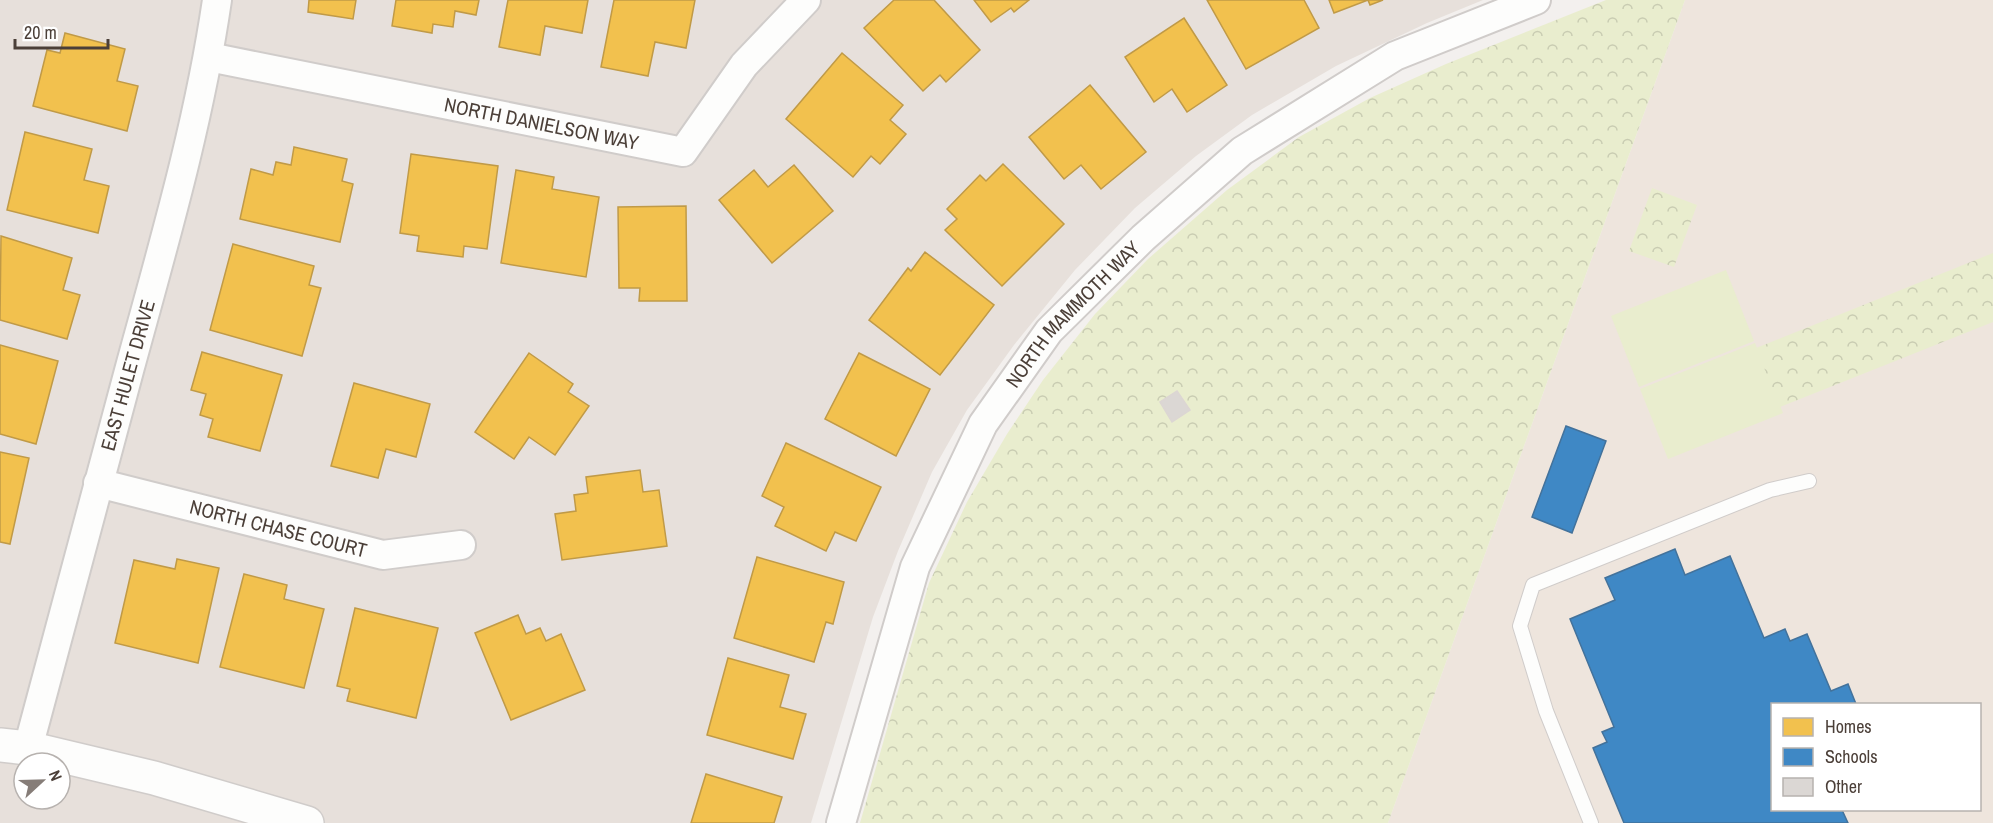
<svg xmlns="http://www.w3.org/2000/svg" width="1993" height="823" viewBox="0 0 1993 823" font-family="'Archivo Narrow',sans-serif">
<defs>
<pattern id="park-crowns" width="20" height="18" patternUnits="userSpaceOnUse" patternTransform="scale(1.5)"><rect width="20" height="18" fill="#e9edce"/><path d="M2 6a3 3 0 1 1 6 0M12 15a3 3 0 1 1 6 0" fill="none" stroke="#c9ccb2"/></pattern>
</defs>
<rect width="100%" height="100%" fill="#f3f0ee"/>
<!-- residential -->
<path fill="#e7e0db" fill-rule="evenodd" d="M0 0H1483L1427 23 1336 66 1252 115 1196 156 1135 208 1075 270 1014 345 967 410 932 472 898 551 873 617 811 823H0ZM24 763H60V799H24Z"/>
<!-- education -->
<path fill="#eee5dd" fill-rule="evenodd" d="M1685 0H1993V823H1388ZM1772 704H1980V810H1772Z"/>
<!-- grass -->
<g fill="#e9edce">
<path d="M1726 270 1754 341 1639 387 1611 316Z"/>
<path d="M1755 343 1783 413 1668 459 1640 389Z"/>
</g>
<!-- park -->
<g fill="url(#park-crowns)">
<path d="M1606 0H1685L1388 823H860L929 583 967 502 1007 434 1043 380 1095 314 1148 259 1227 190 1299 137 1370 98 1446 64Z"/>
<path d="M1652 188 1697 205 1674 267 1629 251Z"/>
<path d="M1993 253V322L1780 407 1756 348Z"/>
</g>
<!-- homes -->
<g fill="#f2c14e" stroke="#c09a47" stroke-width="1.5">
<path d="M309 0H356L353 19 308 12Z"/>
<path d="M396 0H479L476 15 455 11 453 27 433 24 432 33 392 26Z"/>
<path d="M508 0H588L582 33 545 26 540 55 499 47Z"/>
<path d="M614 0H695L686 48 655 42 648 76 601 67Z"/>
<path d="M894 0H934L980 50 946 82 940 75 923 91 864 28Z"/>
<path d="M974 0H1029L1014 12 1011 8 991 22Z"/>
<path d="M1207 0H1304L1319 28 1246 69Z"/>
<path d="M1329 0H1383L1370 5 1368 0 1334 13Z"/>
<path d="M1184 18 1227 85 1187 112 1172 89 1154 102 1125 57Z"/>
<path d="M65 33 125 49 117 81 138 86 127 131 33 106 47 50 60 53Z"/>
<path d="M842 53 903 105 890 120 906 134 880 164 871 156 853 177 786 119Z"/>
<path d="M1090 85 1146 152 1101 189 1081 165 1064 179 1029 137Z"/>
<path d="M25 132 92 149 84 180 109 186 98 233 7 210Z"/>
<path d="M294 147 347 159 342 181 353 184 340 242 240 219 251 169 273 175 276 162 291 165Z"/>
<path d="M411 154 498 166 487 249 464 246 463 257 417 251 419 236 400 233Z"/>
<path d="M1003 164 1064 224 1002 286 945 230 957 219 947 209 980 175 986 181Z"/>
<path d="M794 165 833 211 772 263 719 200 754 170 768 187Z"/>
<path d="M516 170 554 177 552 189 599 197 586 277 501 263Z"/>
<path d="M686 206 687 301H639L640 288H619L618 207Z"/>
<path d="M1 236 72 258 63 290 80 295 67 339 0 320Z"/>
<path d="M233 244 314 266 309 285 321 288 302 356 210 330Z"/>
<path d="M925 252 994 305 940 375 869 320 908 268 911 271Z"/>
<path d="M0 345 58 361 36 444 0 434Z"/>
<path d="M202 352 282 375 260 451 208 437 213 419 200 415 206 394 191 390Z"/>
<path d="M529 353 573 384 568 392 589 406 555 455 529 437 514 459 475 432Z"/>
<path d="M859 353 930 389 896 456 825 419Z"/>
<path d="M354 383 430 404 416 457 386 449 378 478 331 466Z"/>
<path d="M786 443 881 487 856 541 835 532 826 551 775 526 784 507 762 496Z"/>
<path d="M0 452 29 458 10 544 0 542Z"/>
<path d="M640 470 643 492 659 490 667 546 562 560 555 514 576 511 574 495 588 493 586 477Z"/>
<path d="M757 557 844 582 833 624 826 622 814 662 734 638Z"/>
<path d="M177 559 219 568 198 663 115 643 134 560 175 569Z"/>
<path d="M244 574 287 585 284 599 324 609 304 688 220 667Z"/>
<path d="M355 608 438 628 416 718 347 701 350 689 337 686Z"/>
<path d="M518 615 526 634 540 628 546 641 561 634 585 690 511 720 475 633Z"/>
<path d="M728 658 789 675 780 707 806 714 793 759 707 735Z"/>
<path d="M706 774 782 797 774 823H691Z"/>
</g>
<!-- schools -->
<g fill="#3f88c5" stroke="#43729b" stroke-width="1.5">
<path d="M1566 426 1606 441 1572 533 1532 517Z"/>
<path d="M1675 549 1685 575 1730 556 1764 638 1785 629 1790 641 1807 634 1831 691 1848 684 1856 704H1772V810H1842L1848 823H1624L1593 748 1607 742 1602 732 1614 727 1570 619 1615 600 1605 578Z"/>
</g>
<!-- building -->
<path fill="#dbd7d4" stroke="#dcd6d3" stroke-width="1.5" d="M1177 391 1190 410 1172 422 1160 402Z"/>
<g fill="none" stroke-linecap="round" stroke-linejoin="round">
<!-- service casing -->
<g stroke="#d0ccca" stroke-width="16">
<path id="service" d="M1591 823 1546 711 1520 626 1533 585 1770 490 1809 481"/>
</g>
<!-- minor casing -->
<g stroke="#d0ccca" stroke-width="32">
<g id="minor">
<path id="s1" d="M209 57 683 152 744 65 806 0"/>
<path id="s2" d="M98 483 383 555 461 545"/>
<path id="s3" d="M28 748C61 621 95 494 130 367 163 246 199 124 217 0"/>
<path id="s4" d="M841 823 915 567 983 424 1049 331 1143 238 1242 151 1395 56 1536 0"/>
</g>
</g>
<!-- tertiary casing -->
<g stroke="#d0ccca" stroke-width="36">
<path id="tertiary" d="M0 745 28 748 154 778 307 823"/>
</g>
<!-- service -->
<use href="#service" stroke="#fdfdfc" stroke-width="14"/>
<!-- minor -->
<use href="#minor" stroke="#fdfdfc" stroke-width="28"/>
<!-- tertiary -->
<use href="#tertiary" stroke="#fdfdfc" stroke-width="33"/>
</g>
<g text-anchor="middle" stroke-width="6" stroke-linejoin="round" paint-order="stroke">
<!-- street labels -->
<g font-size="20" fill="#4b3f38" stroke="#fff">
<text dy="7" stroke="none"><textPath href="#s1" startOffset="339">NORTH DANIELSON WAY</textPath></text>
<text dy="7" stroke="none"><textPath href="#s4" startOffset="567">NORTH MAMMOTH WAY</textPath></text>
<text dy="7" stroke="none"><textPath href="#s3" startOffset="386">EAST HULET DRIVE</textPath></text>
<text dy="7" stroke="none"><textPath href="#s2" startOffset="186">NORTH CHASE COURT</textPath></text>
</g>
</g>
<!-- legend -->
<rect x="1771" y="703" width="210" height="108" fill="#ffffff" stroke="#b7b2af" stroke-width="1.5"/>
<rect x="1783" y="718" width="30" height="18" fill="#f2c14e" stroke="#b7b2af" stroke-width="1.5"/>
<text x="1825" y="733" font-size="18" fill="#4b3f38">Homes</text>
<rect x="1783" y="748" width="30" height="18" fill="#3f88c5" stroke="#b7b2af" stroke-width="1.5"/>
<text x="1825" y="763" font-size="18" fill="#4b3f38">Schools</text>
<rect x="1783" y="778" width="30" height="18" fill="#dbd7d4" stroke="#b7b2af" stroke-width="1.5"/>
<text x="1825" y="793" font-size="18" fill="#4b3f38">Other</text>
<!-- north arrow -->
<g transform="translate(42 781) rotate(68)"><circle r="28" fill="#ffffff" stroke="#b7b2af" stroke-width="1.5"/>
<path d="M0-4.5L10 22L0 15L-10 22Z" fill="#867d78"/>
<text y="-9" font-size="16" font-weight="bold" text-anchor="middle" fill="#4b3f38">N</text>
</g>
<!-- scale -->
<path d="M15 39v9h93v-9" fill="none" stroke="#4b3f38" stroke-width="3"/>
<text x="24" y="39" font-size="18" fill="#4b3f38" stroke="#ffffff" stroke-width="4.5" paint-order="stroke">20 m</text>
</svg>
